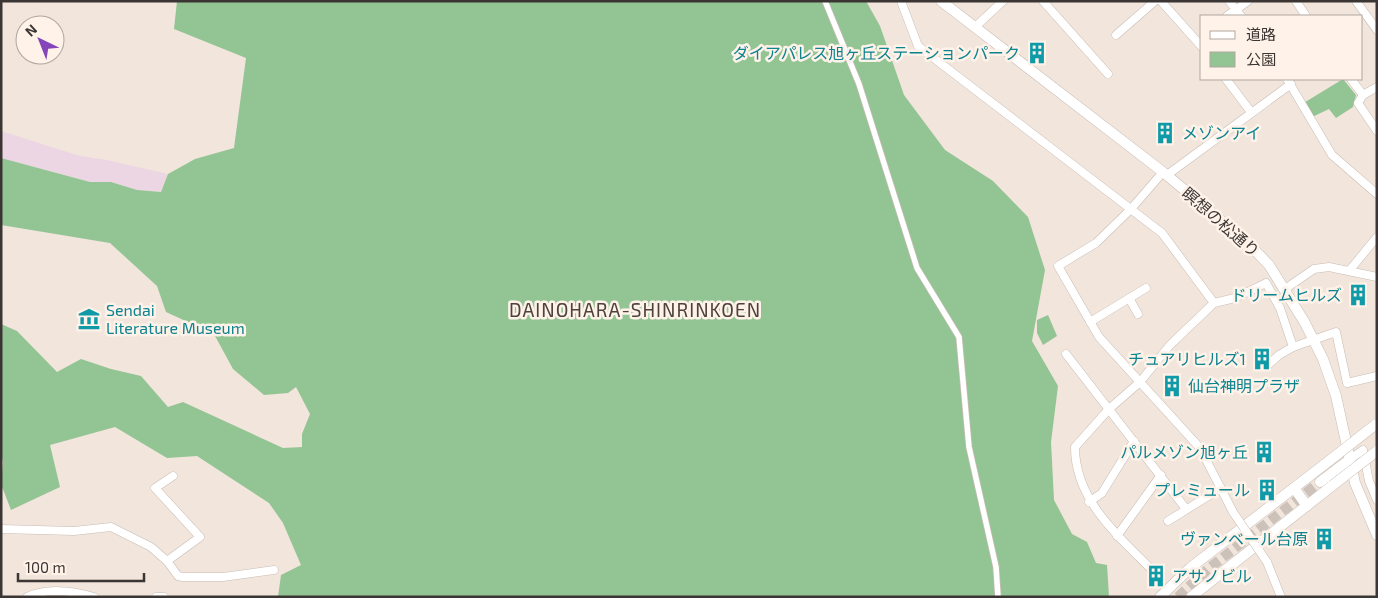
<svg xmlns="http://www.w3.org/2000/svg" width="1378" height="598" viewBox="0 0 1378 598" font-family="'Exo 2','Noto Sans JP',sans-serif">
<rect width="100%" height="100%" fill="#f1e5dc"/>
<!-- industrial -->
<path fill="#edd6e3" d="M1 131 80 156 107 160 168 174 161 192 137 190 111 182H90L1 158Z"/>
<!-- green -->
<g fill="#93c494">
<path d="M177 1H866L880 26 904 95 945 150 993 181 1028 217 1045 270 1032 341 1058 386 1051 442 1054 500 1072 534 1087 542 1096 563 1107 565 1109 597H278L281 575 301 565 283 523 269 503 197 456 167 458 115 427 50 445 60 487 11 510 1 484 3 462 1 453V324L17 331 57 372 81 359 111 369 141 376 168 407 183 402 283 448 302 447V434L310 414 296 387 288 393 264 395 233 369 214 334 166 312 157 286 110 243 1 225V158L90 182H111L137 190 161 192 168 174 195 159 234 148 246 58 174 29Z"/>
<path d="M1343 79 1356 95 1353 107 1336 118 1329 109 1310 118 1302 104Z"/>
<path d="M1048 315 1057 336 1043 345 1037 333V320Z"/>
</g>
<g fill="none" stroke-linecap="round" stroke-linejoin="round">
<!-- tertiary-tunnel -->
<path stroke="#cdc2ba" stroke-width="10" stroke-dasharray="10 5" stroke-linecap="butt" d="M1178 597 1208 569 1320 482"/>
<!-- pedestrian casing -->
<g stroke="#c8bcb4" stroke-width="7">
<path id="pedestrian" d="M825 1 859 84 917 268 959 337 969 447 996 567 998 597"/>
</g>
<!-- minor casing -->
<g stroke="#c8bcb4" stroke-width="9">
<g id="minor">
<path d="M901 1 918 46 1162 233 1214 303 1235 298 1266 283 1280 308 1293 347 1336 332 1347 383 1377 376"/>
<path d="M1043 1 1108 74"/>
<path d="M1161 1 1202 47"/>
<path d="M1229 1 1241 16"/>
<path d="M1296 1 1306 16"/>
<path d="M1356 1 1377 30"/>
<path d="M1227 16 1248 1"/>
<path d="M975 27 1003 1"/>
<path d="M1116 35 1155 1"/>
<path d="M1226 79 1251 112"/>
<path d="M1287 79 1332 155 1377 194"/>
<path d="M1351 79 1363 95 1377 87"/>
<path d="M1363 95 1358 103 1377 131"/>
<path d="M1163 172 1131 209 1096 243 1058 266 1099 337 1200 448 1233 512"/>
<path d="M1167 175 1291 84"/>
<path d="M1349 271 1377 237"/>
<path d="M1285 289 1314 269 1329 267 1377 277"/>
<path d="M1129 298 1138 314"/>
<path d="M1090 322 1146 288"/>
<path d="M1066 354 1186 509"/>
<path d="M1268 365 1279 355 1293 347"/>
<path d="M1349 460 1363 450 1369 481 1377 500"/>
<path d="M1089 502 1102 493 1134 441"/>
<path d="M1168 521 1221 488"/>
<path d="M1 529 74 531 111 527 151 547 167 561 178 576 183 577H223L274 570"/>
<path d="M1117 536 1161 475"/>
<path d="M167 561 200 537 155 488 173 476"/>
<path d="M1267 562 1281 597"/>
<path d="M1150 568C1116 534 1075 499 1075 447L1109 409 1140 382 1170 345 1214 303"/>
<path d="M27 597C47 587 73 591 94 597"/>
<path d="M156 597H164"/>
</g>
</g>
<!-- tertiary casing -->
<g stroke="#c8bcb4" stroke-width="11">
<g id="tertiary">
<path d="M941 1 1163 172 1248 243 1269 265 1305 323 1323 359 1336 396 1355 483 1377 535"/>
<path d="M1320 482 1349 460"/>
<path d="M1294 488 1307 506"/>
<path d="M1160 597 1190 568 1325 464"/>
<path d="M1191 597 1333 485"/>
</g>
</g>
<!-- pedestrian -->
<use href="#pedestrian" stroke="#fff" stroke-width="5.5"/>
<!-- minor -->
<use href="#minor" stroke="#fff" stroke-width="8"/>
<!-- tertiary -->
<use href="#tertiary" stroke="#fff" stroke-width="10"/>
<!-- minor-bridge casing -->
<g stroke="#c8bcb4" stroke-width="9" stroke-linecap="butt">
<path id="minor-bridge" d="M1233 512 1267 562"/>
</g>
<!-- tertiary-bridge casing -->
<g stroke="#c8bcb4" stroke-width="11" stroke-linecap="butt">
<g id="tertiary-bridge">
<path d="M1325 464 1375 425"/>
<path d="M1333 485 1377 451"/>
</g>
</g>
<!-- minor-bridge -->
<use href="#minor-bridge" stroke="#fff" stroke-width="8"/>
<!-- tertiary-bridge -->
<use href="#tertiary-bridge" stroke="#fff" stroke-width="10"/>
</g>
<!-- icons -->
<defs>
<g id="building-bare" transform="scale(1.725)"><path d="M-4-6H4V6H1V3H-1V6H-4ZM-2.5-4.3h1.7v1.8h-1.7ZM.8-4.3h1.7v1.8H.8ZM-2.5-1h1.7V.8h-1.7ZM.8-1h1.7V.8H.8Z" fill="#0f9aa8" stroke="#fef2e9" stroke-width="2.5" paint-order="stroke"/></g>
<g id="museum-bare" transform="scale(1.725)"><path d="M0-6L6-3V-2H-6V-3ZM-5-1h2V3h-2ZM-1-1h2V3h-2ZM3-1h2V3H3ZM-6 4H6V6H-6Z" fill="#0f9aa8" stroke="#fef2e9" stroke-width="2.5" paint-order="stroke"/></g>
</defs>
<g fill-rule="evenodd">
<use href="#building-bare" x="1037" y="53"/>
<use href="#building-bare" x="1165" y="133"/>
<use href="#building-bare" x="1358" y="295"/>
<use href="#museum-bare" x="89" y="319"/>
<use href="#building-bare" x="1262" y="359"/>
<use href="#building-bare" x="1172" y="386"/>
<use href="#building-bare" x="1264" y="452"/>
<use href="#building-bare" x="1267" y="490"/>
<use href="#building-bare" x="1324" y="539"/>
<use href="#building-bare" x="1156" y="576"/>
</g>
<g text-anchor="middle" stroke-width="5" stroke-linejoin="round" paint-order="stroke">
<!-- culture labels -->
<g font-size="16" fill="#0d838f" stroke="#fef2e9" text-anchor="end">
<text x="1020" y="59">ダイアパレス旭ヶ丘ステーションパーク</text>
<text x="1182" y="139" text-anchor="start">メゾンアイ</text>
<text x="1342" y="301">ドリームヒルズ</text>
<text x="106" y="316" text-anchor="start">Sendai<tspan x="106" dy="18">Literature Museum</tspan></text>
<text x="1246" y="365">チュアリヒルズ1</text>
<text x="1188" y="392" text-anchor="start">仙台神明プラザ</text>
<text x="1248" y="458">パルメゾン旭ヶ丘</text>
<text x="1250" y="496">プレミュール</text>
<text x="1308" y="545">ヴァンベール台原</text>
<text x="1172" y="582" text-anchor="start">アサノビル</text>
</g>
<!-- street labels -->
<g font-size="16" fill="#3b3633" stroke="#fef2e9">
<text transform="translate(1221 222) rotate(41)" y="6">瞑想の松通り</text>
</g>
<!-- quarter labels -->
<g font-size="19" letter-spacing="1" fill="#4d433c" stroke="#fef2e9">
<text x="635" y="317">DAINOHARA-SHINRINKOEN</text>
</g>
</g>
<!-- border -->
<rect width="1378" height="598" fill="none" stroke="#3b3633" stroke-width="5"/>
<!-- legend -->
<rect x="1200" y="15" width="162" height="65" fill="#fef2e9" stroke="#b0a7a0"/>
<rect x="1210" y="31" width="25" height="8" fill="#ffffff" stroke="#b0a7a0"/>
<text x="1246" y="40" font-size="15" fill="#3b3633">道路</text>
<rect x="1210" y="52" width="25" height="15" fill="#93c494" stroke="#b0a7a0"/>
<text x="1246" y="65" font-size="15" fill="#3b3633">公園</text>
<!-- north arrow -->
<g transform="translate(40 40) rotate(317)"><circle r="24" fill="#fef2e9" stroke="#b0a7a0"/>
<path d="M0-4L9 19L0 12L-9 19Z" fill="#8545ba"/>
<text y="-8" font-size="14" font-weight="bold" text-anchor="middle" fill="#3b3633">N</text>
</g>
<!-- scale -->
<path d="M18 573v8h126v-8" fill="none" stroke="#3b3633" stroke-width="2.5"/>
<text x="25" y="573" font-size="15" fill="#3b3633" stroke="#fef2e9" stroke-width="4" paint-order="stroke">100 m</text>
</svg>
